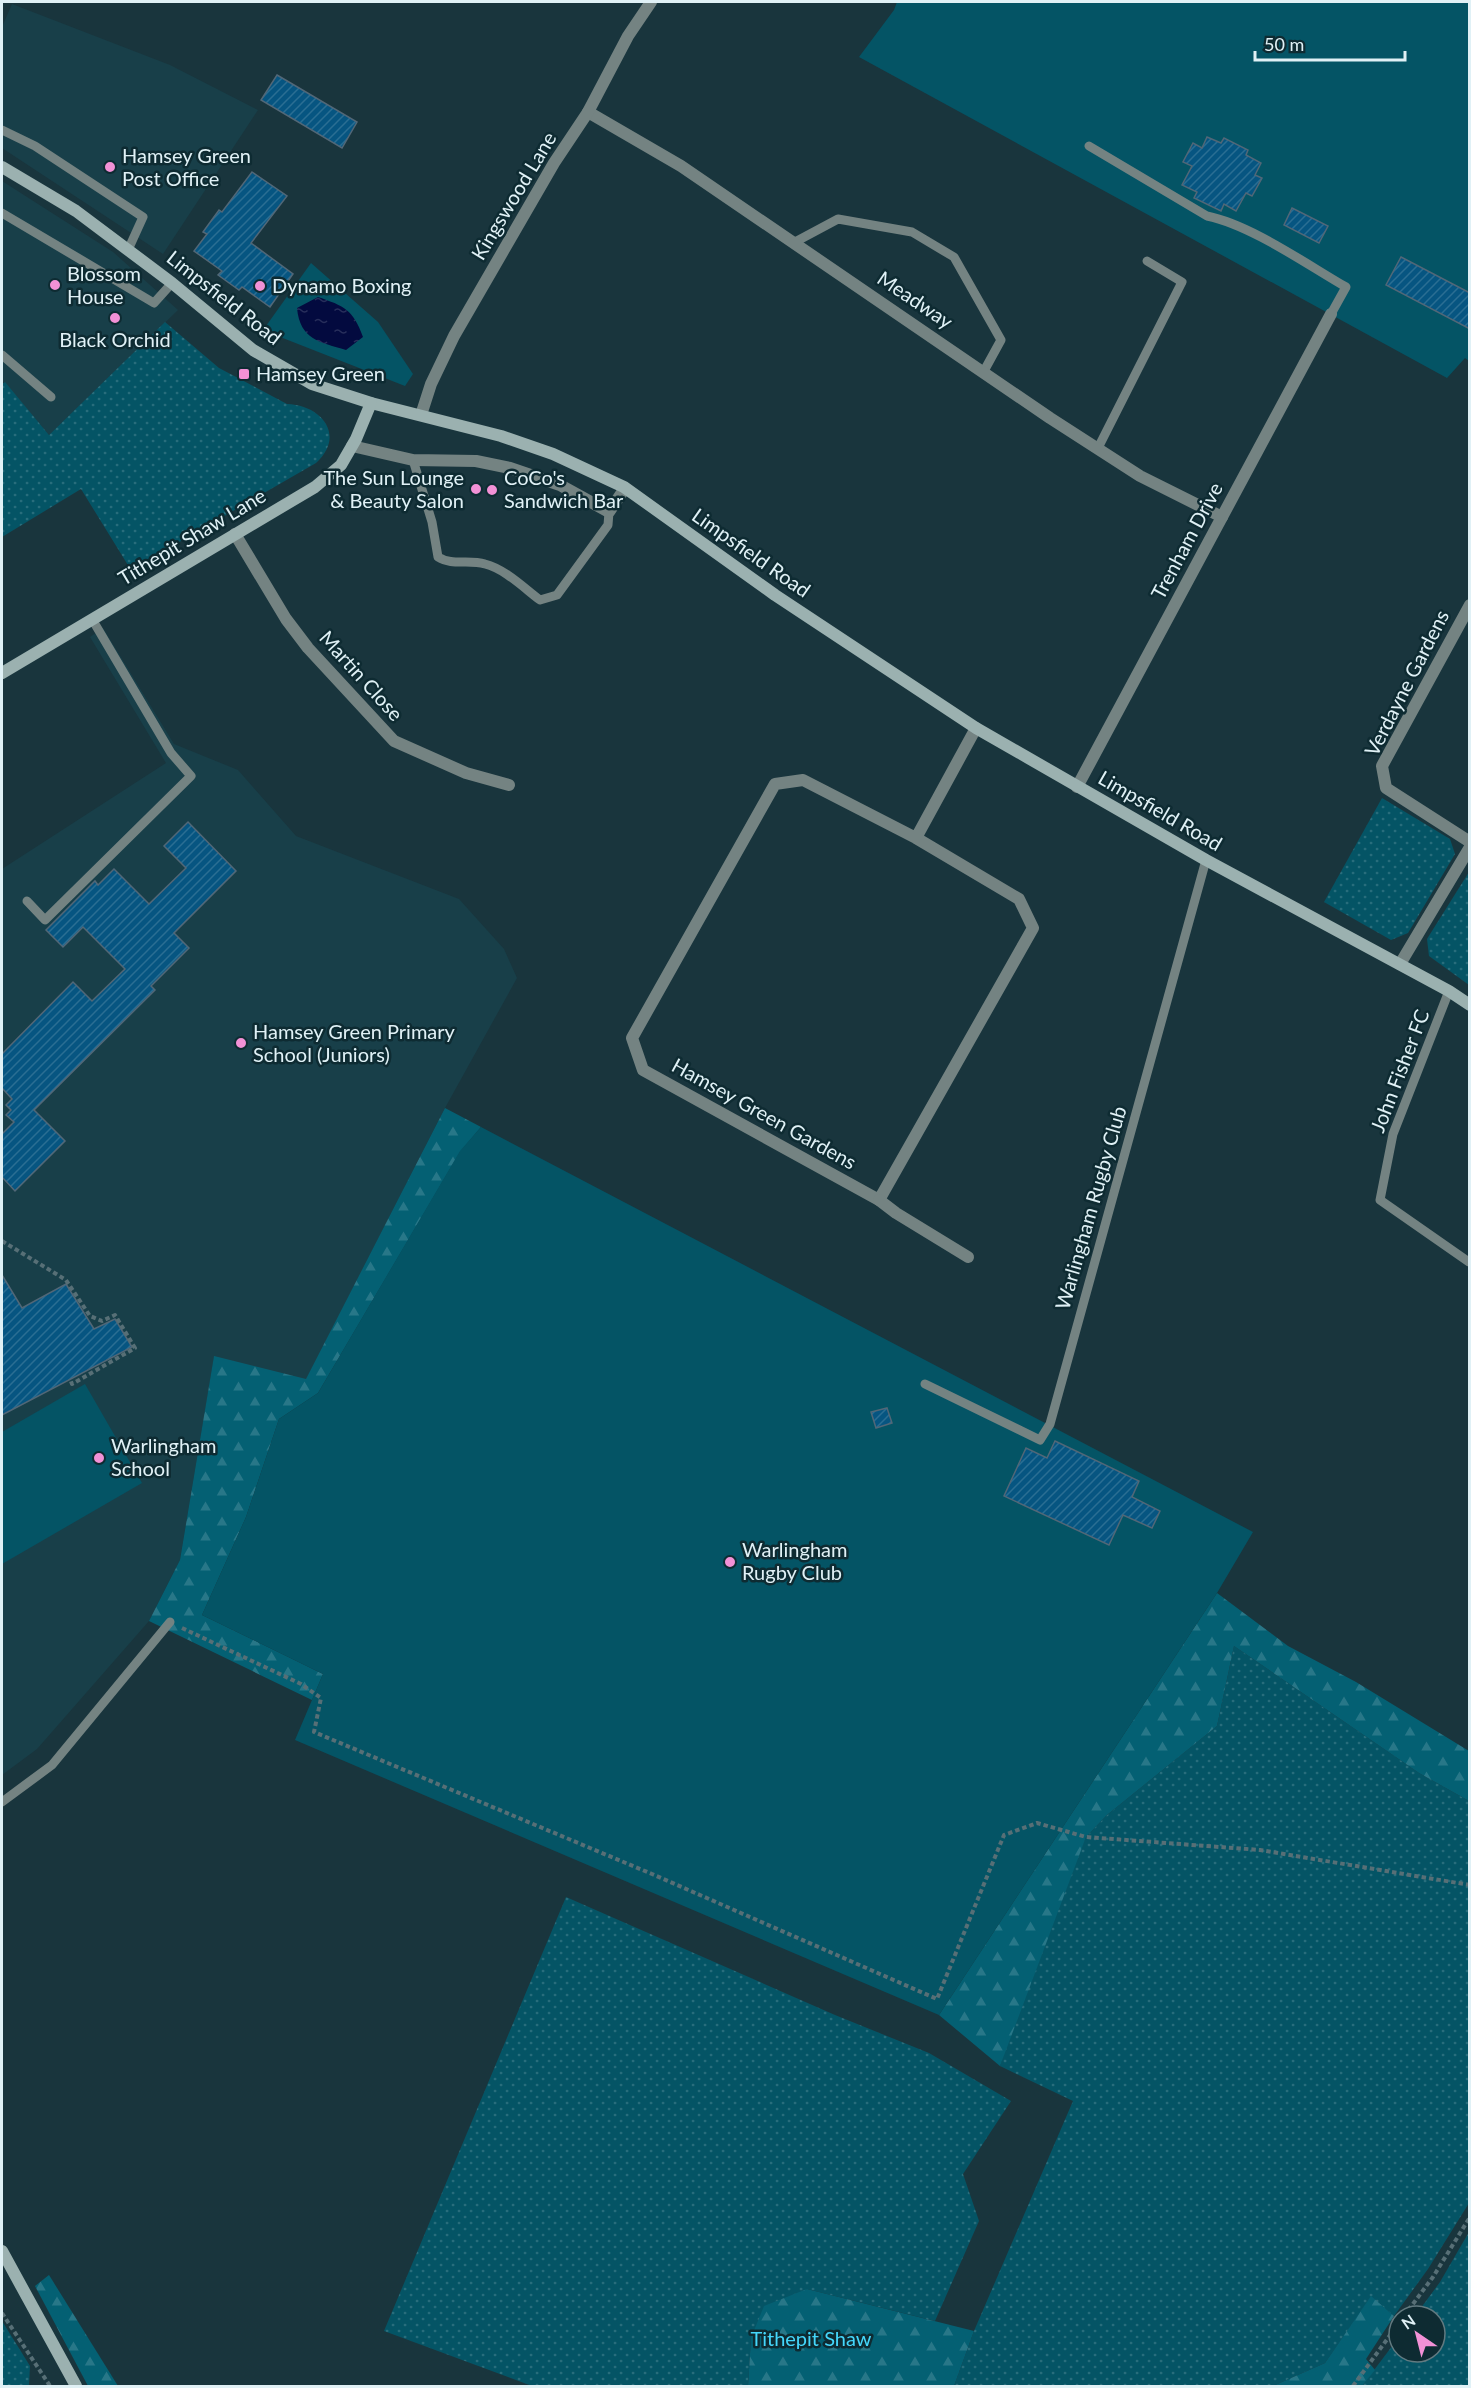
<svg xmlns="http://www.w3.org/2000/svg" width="1471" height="2388" viewBox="0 0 1471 2388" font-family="Lato,sans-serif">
<defs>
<pattern id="grass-dots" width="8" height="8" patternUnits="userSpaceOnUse" patternTransform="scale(1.5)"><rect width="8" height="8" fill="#045465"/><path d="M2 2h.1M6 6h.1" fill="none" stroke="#286d7c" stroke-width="1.8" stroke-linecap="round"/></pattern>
<pattern id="forest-firs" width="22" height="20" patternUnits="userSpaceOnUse" patternTransform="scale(1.5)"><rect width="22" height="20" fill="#046073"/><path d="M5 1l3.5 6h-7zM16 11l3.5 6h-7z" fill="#287788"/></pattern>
<pattern id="water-ripples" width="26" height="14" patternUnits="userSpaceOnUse" patternTransform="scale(1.5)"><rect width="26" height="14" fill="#030a3f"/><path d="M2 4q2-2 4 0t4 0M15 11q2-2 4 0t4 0" fill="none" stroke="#272e5b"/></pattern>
<pattern id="building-hatch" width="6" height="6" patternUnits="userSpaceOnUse" patternTransform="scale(1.5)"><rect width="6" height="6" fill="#065581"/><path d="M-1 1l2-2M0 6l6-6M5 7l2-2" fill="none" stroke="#2a6e93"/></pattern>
</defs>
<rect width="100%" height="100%" fill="#19353d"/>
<!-- built -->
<g fill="#183f49">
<path d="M12 4 170 65 258 110 163 254 2 148V27Z"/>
<path d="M2 181 113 252 178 310 49 435 2 380Z"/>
<path d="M103 628 174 744 238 770 296 836 459 899 504 949 517 978 445 1108 306 1380 214 1357 180 1560 149 1621 37 1749 2 1775V869L166 763 90 637Z"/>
</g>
<!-- grass -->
<g fill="url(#grass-dots)">
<path d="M165 322 219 368 287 404C322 405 346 436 316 463L131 570 81 489 2 537V384L5 382 49 435Z"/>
<path d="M1382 798 1450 839 1455 854 1408 933 1391 940 1324 902Z"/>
<path d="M1469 872V985L1429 956 1427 939Z"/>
<path d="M1234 1646 1419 1773 1469 1801V2203L1428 2269 1394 2316 1371 2297 1325 2363 1273 2386H954L974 2331 1073 2101 1000 2066 1040 1942 1086 1837 1107 1815 1217 1726Z"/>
<path d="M566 1897 835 2015 929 2053 1011 2101 963 2174 979 2221 935 2321 807 2289 751 2338 748 2386H532L384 2331Z"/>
<path d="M1469 2232V2386H1362L1399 2337V2352H1435V2316H1415L1440 2282Z"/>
<path d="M2 2321 30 2366 29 2386H2Z"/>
</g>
<!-- forest -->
<g fill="url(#forest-firs)">
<path d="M445 1108 481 1127 460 1152 318 1393 279 1419 246 1517 202 1615 323 1674 312 1700 149 1621 180 1560 214 1356 306 1379Z"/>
<path d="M1217 1593 1288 1646 1356 1682 1469 1751V1801L1419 1773 1234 1646 1217 1726 1107 1815 1086 1837 1000 2066 939 2015Z"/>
<path d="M49 2275 118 2386H88L35 2286Z"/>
<path d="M807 2289 974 2331 954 2386H748L751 2338 764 2306Z"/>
<path d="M1371 2296 1394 2316 1366 2359 1375 2370 1362 2386H1273L1325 2363Z"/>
</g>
<!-- park -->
<g fill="#045465">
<path d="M897 2H1469V361L1465 358 1447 378 859 57 894 10Z"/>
<path d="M311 263 378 322 413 374 405 386 270 333 266 326Z"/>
<path d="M481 1127 1253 1532 1217 1593 939 2015 295 1740 323 1674 202 1615 246 1517 279 1419 318 1393 460 1151Z"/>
<path d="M85 1384 142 1483 2 1564V1432Z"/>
</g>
<!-- water -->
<path fill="url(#water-ripples)" d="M318 297C344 306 353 309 363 337L346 350C320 342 300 340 297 308Z"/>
<!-- building -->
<g fill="url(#building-hatch)" stroke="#516777" stroke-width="1.5">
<path d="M277 75 357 122 342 148 261 100Z"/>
<path d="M1207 137 1221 143 1224 138 1248 150 1246 155 1261 163 1255 175 1262 178 1252 196 1246 193 1236 211 1224 204 1221 211 1194 198 1197 192 1182 185 1192 166 1183 162 1193 143 1202 148Z"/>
<path d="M252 172 287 196 251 243 293 274 270 307 242 287 239 290 218 275 222 271 194 251 207 234 203 232 219 210 222 212Z"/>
<path d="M1292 208 1328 226 1319 243 1284 225Z"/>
<path d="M1401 257 1470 293V329L1386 285Z"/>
<path d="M188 822 236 871 174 933 189 948 151 986 155 990 34 1110 65 1141 15 1191 2 1177V1134L14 1122 6 1115 11 1110 6 1105 12 1099 2 1088V1054L73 982 92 1001 125 969 83 927 63 947 46 930 95 881 98 885 114 869 149 904 186 868 164 846Z"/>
<path d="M2 1275 22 1308 66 1284 94 1329 115 1319 132 1347 2 1415Z"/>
<path d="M887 1408 892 1423 876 1428 871 1412Z"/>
<path d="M1055 1441 1139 1481 1132 1497 1160 1511 1152 1528 1123 1515 1109 1545 1004 1496 1026 1448 1047 1458Z"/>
</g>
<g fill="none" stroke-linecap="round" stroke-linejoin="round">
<!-- path -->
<g stroke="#576f76" stroke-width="4" stroke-dasharray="4.5 3" stroke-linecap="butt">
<path d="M2 1241 66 1280 90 1316 102 1321 115 1315 135 1348 72 1384 70 1379"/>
<path d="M182 1628 301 1684 321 1698 314 1732 652 1874 937 1999 1004 1835 1037 1823 1086 1837 1260 1850 1470 1885"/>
<path d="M2 2313 50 2386"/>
<path d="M1404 2316 1433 2277 1470 2217"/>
<path d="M1353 2386 1399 2323"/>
</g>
<!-- lane -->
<g stroke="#748382" stroke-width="9">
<path d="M2 130 35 146 143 217 128 250"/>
<path d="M1089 146 1207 216C1251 225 1306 264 1346 287L1331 314"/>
<path d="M2 213 154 303 172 283"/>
<path d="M795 242 838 219 912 232 954 257 1001 340 984 371"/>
<path d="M2 355 51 397"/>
<path d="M1098 448 1182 282 1147 261"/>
<path d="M413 460 432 522 438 557C452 566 469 559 485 564 505 569 524 588 540 600L557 595 608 525 609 512"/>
<path d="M27 901 45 920 191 776 171 753 92 619"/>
<path d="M1449 991 1393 1134 1380 1200 1469 1262"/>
<path d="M925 1384 1040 1440 1050 1424 1206 860"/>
<path d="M2 1802 52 1765 170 1622"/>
</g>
<!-- street -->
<g stroke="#748382" stroke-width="12">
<path d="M588 112 681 166 1050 418 1140 476 1222 517"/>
<path d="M421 415 431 384 454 336 554 163 588 112 628 36 651 2"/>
<path d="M352 446 413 460 476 461 510 468 560 485 609 512 625 488"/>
<path d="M235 534 286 619 308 648 394 741 466 773 509 785"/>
<path d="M1470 605 1382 766 1386 788 1470 842"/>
<path d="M1077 787 1331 314"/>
<path d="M916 838 803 780 775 784 632 1038 643 1070 879 1200 1033 928 1019 899 916 838 976 728"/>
<path d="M1400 964 1470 847"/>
<path d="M879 1200 896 1213 968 1257"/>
</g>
<!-- secondary -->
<g stroke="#9bb1b0" stroke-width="12">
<path d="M2 167 76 211 172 283 253 350 312 384 371 403 501 436 553 454 624 487 775 595 976 728 1206 860 1449 991 1470 1005"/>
<path d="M2 673 315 487 341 465 356 439 371 403"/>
<path d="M2 2251 76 2386"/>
</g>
</g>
<!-- markers -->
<g fill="#f291d6" stroke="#0e2b32" stroke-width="2">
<circle cx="110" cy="167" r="6"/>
<circle cx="55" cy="285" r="6"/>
<circle cx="260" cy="286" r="6"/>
<circle cx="115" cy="318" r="6"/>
<rect x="238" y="368" width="12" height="12" rx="3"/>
<circle cx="476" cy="489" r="6"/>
<circle cx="492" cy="490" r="6"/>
<circle cx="241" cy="1043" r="6"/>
<circle cx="99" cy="1458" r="6"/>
<circle cx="730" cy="1562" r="6"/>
</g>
<g text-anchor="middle" stroke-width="5" stroke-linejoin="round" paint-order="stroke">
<!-- poi labels -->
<g font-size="20" fill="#e0f1f6" stroke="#0e2b32" text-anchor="start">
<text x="122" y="163">Hamsey Green<tspan x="122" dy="23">Post Office</tspan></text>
<text x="67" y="281">Blossom<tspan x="67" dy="23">House</tspan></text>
<text x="272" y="293">Dynamo Boxing</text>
<text x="115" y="347" text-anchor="middle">Black Orchid</text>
<text x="256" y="381">Hamsey Green</text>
<text x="464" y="485" text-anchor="end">The Sun Lounge<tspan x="464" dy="23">&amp; Beauty Salon</tspan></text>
<text x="504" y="485">CoCo's<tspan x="504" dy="23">Sandwich Bar</tspan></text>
<text x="253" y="1039">Hamsey Green Primary<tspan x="253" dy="23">School (Juniors)</tspan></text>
<text x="111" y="1453">Warlingham<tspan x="111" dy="23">School</tspan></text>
<text x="742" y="1557">Warlingham<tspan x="742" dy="23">Rugby Club</tspan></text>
</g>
<!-- street labels -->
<g font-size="20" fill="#e0f1f6" stroke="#0e2b32">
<text transform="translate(514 196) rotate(-59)" y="7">Kingswood Lane</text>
<text transform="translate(224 298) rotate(38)" y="7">Limpsfield Road</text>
<text transform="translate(915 300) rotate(34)" y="7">Meadway</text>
<text transform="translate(192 537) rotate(-31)" y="7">Tithepit Shaw Lane</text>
<text transform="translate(1187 541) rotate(-62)" y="7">Trenham Drive</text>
<text transform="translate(751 553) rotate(35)" y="7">Limpsfield Road</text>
<text transform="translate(361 676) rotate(48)" y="7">Martin Close</text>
<text transform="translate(1407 683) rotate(-63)" y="7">Verdayne Gardens</text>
<text transform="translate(1160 811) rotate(30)" y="7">Limpsfield Road</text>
<text transform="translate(1400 1071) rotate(-69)" y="7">John Fisher FC</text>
<text transform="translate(764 1114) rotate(29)" y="7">Hamsey Green Gardens</text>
<text transform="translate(1091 1208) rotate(-74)" y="7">Warlingham Rugby Club</text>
</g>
<!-- park labels -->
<g font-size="20" fill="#44d7fb" stroke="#0e2b32">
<text x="811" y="2346">Tithepit Shaw</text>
</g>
</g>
<!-- border -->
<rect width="1471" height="2388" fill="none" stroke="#e0f1f6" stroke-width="6"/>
<!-- north arrow -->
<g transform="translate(1417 2334) rotate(325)"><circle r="28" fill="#0e2b32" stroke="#627a80" stroke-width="1.5"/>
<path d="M0-4.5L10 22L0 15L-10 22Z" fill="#f291d6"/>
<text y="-9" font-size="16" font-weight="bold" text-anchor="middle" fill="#e0f1f6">N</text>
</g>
<!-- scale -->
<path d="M1255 51v9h150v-9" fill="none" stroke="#e0f1f6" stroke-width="3"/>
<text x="1264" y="51" font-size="18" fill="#e0f1f6" stroke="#0e2b32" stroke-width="4.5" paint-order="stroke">50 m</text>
</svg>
